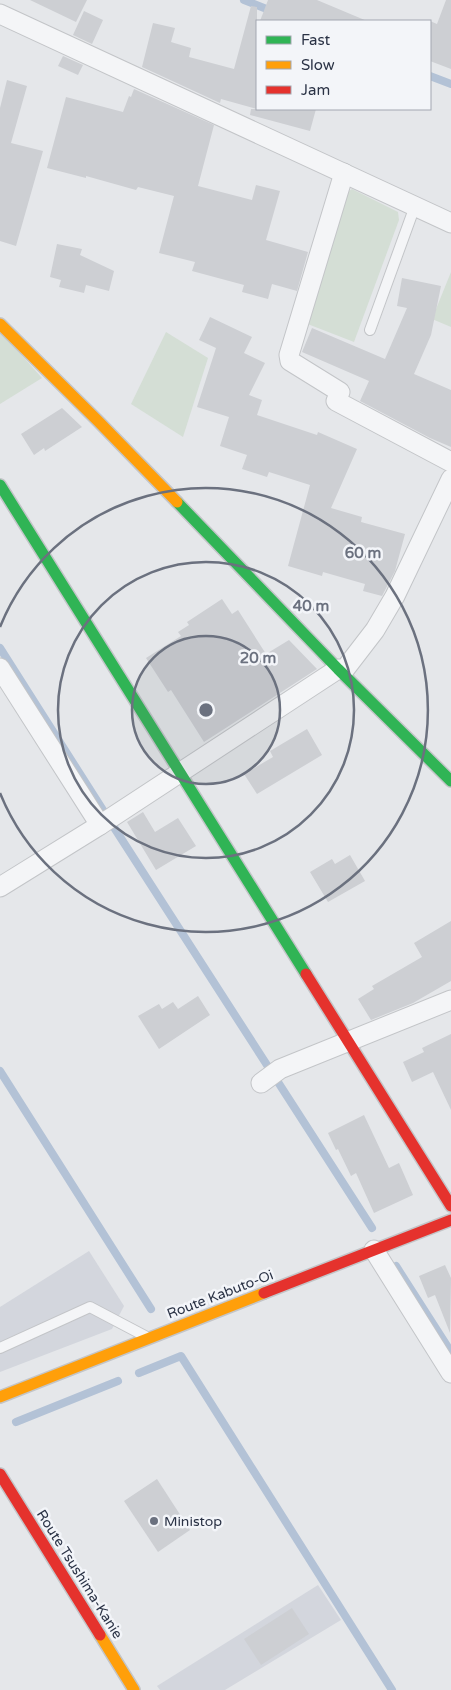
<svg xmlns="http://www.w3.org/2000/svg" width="451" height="1690" viewBox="0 0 451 1690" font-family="'Varela Round',sans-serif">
<rect width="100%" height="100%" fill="#e5e7ea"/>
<!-- built -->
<g fill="#d3d6dd">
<path d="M89 1251 124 1306 112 1329 0 1372V1307Z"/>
<path d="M318 1585 341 1620 225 1690H160L157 1686Z"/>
</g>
<!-- green -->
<g fill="#d4ded5">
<path d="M352 189 398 212 399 220 354 342 305 323 342 196Z"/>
<path d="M451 272V327L432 319Z"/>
<path d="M0 331 42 378 0 404Z"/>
<path d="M166 332 208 358 183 437 131 404Z"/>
</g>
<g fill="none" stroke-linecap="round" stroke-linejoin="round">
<!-- stream -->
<g stroke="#b3c2d6" stroke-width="8">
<path d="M244 0 274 12"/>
<path d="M430 76 451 84"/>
<path d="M0 648 115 829 372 1228"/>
<path d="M0 1071 151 1309"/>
<path d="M396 1266 451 1352"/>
<path d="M139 1373 181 1356 392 1690"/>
<path d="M16 1422 118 1381"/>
</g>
</g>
<!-- building -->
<g fill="#cdcfd3">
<path d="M30 0H87L76 22Z"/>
<path d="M268 0H317L367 21H260Z"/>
<path d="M446 0H451V69L430 61V21L437 24Z"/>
<path d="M251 6 257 7V109L221 99 220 103 142 67 153 23 175 28 171 42 191 48 189 57 234 69Z"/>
<path d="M84 11 103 20 92 44 73 35Z"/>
<path d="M63 56 83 65 78 75 58 66Z"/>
<path d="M7 80 27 86 11 143 43 151 16 246 0 241V108Z"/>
<path d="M134 89 214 125 198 186 252 200 256 185 280 191 266 240 308 252 297 291 272 284 268 299 242 292 244 285 192 271 195 262 159 253 174 196 138 187 136 190 86 176V178L47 168 66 97 123 112 129 96 131 97Z"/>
<path d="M251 109H316L310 131 250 115Z"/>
<path d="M57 244 82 249 80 255 114 271 109 291 86 285 84 293 59 287 61 280 50 277Z"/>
<path d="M402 278 441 286 431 335 414 374 451 390V447L430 438 360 401 369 381 302 352 312 328 385 359 407 308 397 306Z"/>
<path d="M210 317 252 337 244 353 265 363 249 395 262 400 257 415 317 435 318 432 357 449 331 508 362 517 361 522 405 534 395 571 382 596 363 591 365 584 323 572 322 576 288 566 310 485 269 472 267 477 242 469 247 455 220 446 229 417 197 407 216 348 199 340Z"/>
<path d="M62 408 82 427 45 451 44 448 34 455 21 434Z"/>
<path d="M222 599 232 614 238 610 266 654 289 640 317 669 204 742 171 690 168 692 146 658 181 636 178 632 189 625 187 622Z"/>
<path d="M307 729 322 755 257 794 244 774 273 757 270 751Z"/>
<path d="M143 812 155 832 178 818 196 846 156 870 127 822Z"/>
<path d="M350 855 365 881 328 902 310 872 332 859 335 864Z"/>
<path d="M451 921V981L413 1003 371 1020 358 999 374 989 372 986 422 957 414 943Z"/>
<path d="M198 996 210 1015 159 1049 138 1016 159 1004 162 1009 173 1002 178 1009Z"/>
<path d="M451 1034V1110L433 1072 412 1082 403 1062 424 1052 422 1048Z"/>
<path d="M364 1115 389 1168 399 1163 413 1195 374 1213 356 1173 351 1176 338 1149 336 1150 328 1133Z"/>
<path d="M445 1265 451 1278 450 1333 435 1295 428 1298 419 1276Z"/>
<path d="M157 1479 190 1530 158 1552 124 1501Z"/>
<path d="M292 1608 309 1634 261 1665 244 1639Z"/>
</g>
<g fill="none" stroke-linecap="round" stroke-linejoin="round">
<!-- lane casing -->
<g stroke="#c3c5c8" stroke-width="12">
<g id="lane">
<path d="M370 330 415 206"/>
<path d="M0 1348 90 1307 145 1336"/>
</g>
</g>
<!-- street casing -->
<g stroke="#c3c5c8" stroke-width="21">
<g id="street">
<path d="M0 14 451 223"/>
<path d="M344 173 289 355 290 361 340 392 336 401 451 462"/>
<path d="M0 668 100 825"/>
<path d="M0 887 100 825 338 669H345L375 630 395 596 451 479"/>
<path d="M261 1083 280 1069 451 1000"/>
<path d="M374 1250 451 1373"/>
</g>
</g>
<!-- fast casing -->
<g stroke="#c3c5c8" stroke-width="14">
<g id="fast">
<path d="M0 485 306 974"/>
<path d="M177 502 338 669 451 781"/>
</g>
</g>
<!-- slow casing -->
<g stroke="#c3c5c8" stroke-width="14">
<g id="slow">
<path d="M0 324 98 421 177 502"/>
<path d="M0 1397 264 1293"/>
<path d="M100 1635 134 1690"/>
</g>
</g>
<!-- jam casing -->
<g stroke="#c3c5c8" stroke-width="14">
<g id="jam">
<path d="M306 974 451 1206"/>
<path d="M264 1293 451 1220"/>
<path d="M0 1474 100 1635"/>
</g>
</g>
<!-- lane -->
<use href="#lane" stroke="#f4f5f7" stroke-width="10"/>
<!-- street -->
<use href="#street" stroke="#f4f5f7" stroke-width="19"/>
<!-- fast -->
<use href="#fast" stroke="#30b455" stroke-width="11"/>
<!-- slow -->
<use href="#slow" stroke="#ff9f0a" stroke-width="11"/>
<!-- jam -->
<use href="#jam" stroke="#e5322d" stroke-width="11"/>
</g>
<!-- distance rings -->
<circle cx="206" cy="710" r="74" fill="#6b717f" fill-opacity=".12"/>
<g fill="none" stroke="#6b717f" stroke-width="2.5">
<circle cx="206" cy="710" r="74"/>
<circle cx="206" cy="710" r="148"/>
<path d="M0 627A222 222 0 1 1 0 793"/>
</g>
<!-- markers -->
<circle fill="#6b717f" stroke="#f3f5f9" stroke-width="2" cx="154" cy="1521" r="5"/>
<g text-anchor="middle" stroke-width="5" stroke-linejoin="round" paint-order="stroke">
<!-- street labels -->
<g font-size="14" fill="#2a3245" stroke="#f3f5f9">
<text transform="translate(220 1294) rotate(-21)" y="5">Route Kabuto-Oi</text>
<text transform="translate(80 1574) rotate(58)" y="5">Route Tsushima-Kanie</text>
</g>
<!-- poi labels -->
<g font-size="14" fill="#2a3245" stroke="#f3f5f9" text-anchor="start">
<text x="164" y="1526">Ministop</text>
</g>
</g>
<circle cx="206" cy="710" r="8" fill="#6b717f" stroke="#f3f5f9" stroke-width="2.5"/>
<g font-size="15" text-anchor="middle" font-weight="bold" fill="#6b717f" stroke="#f3f5f9" stroke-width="5" stroke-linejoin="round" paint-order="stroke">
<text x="363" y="558">60 m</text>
<text x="311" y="611">40 m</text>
<text x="258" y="663">20 m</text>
</g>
<!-- legend -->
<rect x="256" y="20" width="175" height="90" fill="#f3f5f9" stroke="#a3a7b1"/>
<rect x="266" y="36" width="25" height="8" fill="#30b455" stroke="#a3a7b1"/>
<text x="301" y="45" font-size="15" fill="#2a3245">Fast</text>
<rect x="266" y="61" width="25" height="8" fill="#ff9f0a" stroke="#a3a7b1"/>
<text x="301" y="70" font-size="15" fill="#2a3245">Slow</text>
<rect x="266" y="86" width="25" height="8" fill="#e5322d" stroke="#a3a7b1"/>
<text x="301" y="95" font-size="15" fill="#2a3245">Jam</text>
</svg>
